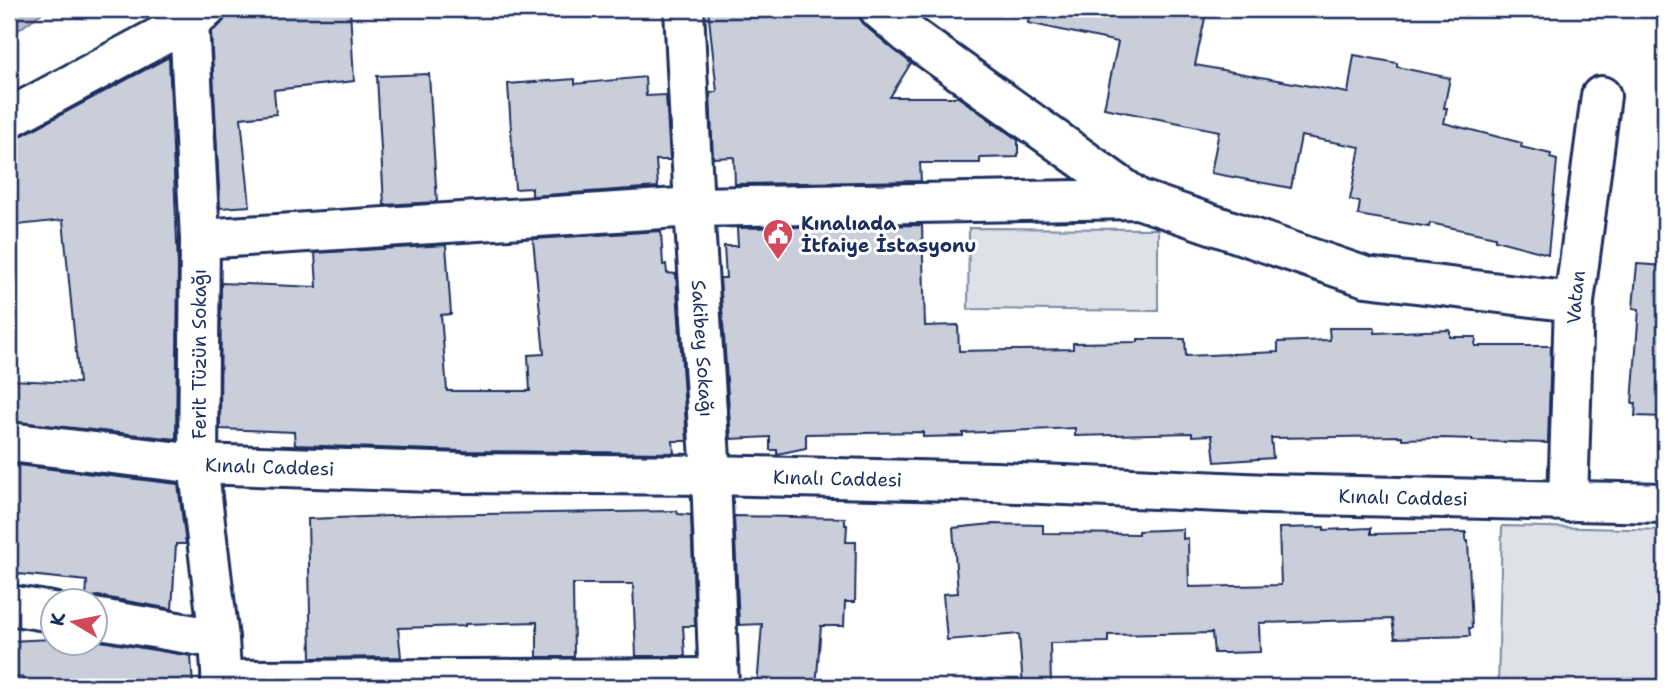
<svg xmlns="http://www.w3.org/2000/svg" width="1674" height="696" viewBox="0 0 1674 696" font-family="'Shantell Sans',sans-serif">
<rect width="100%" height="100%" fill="#fff"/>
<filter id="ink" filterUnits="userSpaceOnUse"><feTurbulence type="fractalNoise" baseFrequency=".0143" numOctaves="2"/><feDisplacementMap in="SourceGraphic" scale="14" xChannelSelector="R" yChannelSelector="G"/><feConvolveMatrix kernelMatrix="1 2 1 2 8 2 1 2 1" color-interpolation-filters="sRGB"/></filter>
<g filter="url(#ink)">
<!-- green -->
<g fill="#dee1e7" stroke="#7c88a2" stroke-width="2">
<path d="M969 228 1158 229V311L968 309Z"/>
<path d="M1502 526 1665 530V687H1498Z"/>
</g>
<!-- water -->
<path fill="#b5bbca" stroke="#77839f" stroke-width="2" d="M9 9H47L9 37Z"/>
<!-- building -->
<g fill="#caceda" stroke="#1b2f5e" stroke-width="2">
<path d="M228 9H350L354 81 274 90 276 114 241 118 250 206 220 208 211 32 219 26 225 19Z"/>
<path d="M708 9H858L859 17 865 26 911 63 890 97H958L993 122V124H995L1018 140V157L980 158V163H920L921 181 735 184 734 157 713 158 710 93 717 92Z"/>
<path d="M1030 9H1207L1195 65 1348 93 1354 55 1397 63V67L1450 78 1444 108H1447L1444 123 1522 143 1521 147 1551 154 1550 158 1557 160 1548 254 1495 240V237L1430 223 1429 227 1358 215 1360 202 1350 200 1360 147 1301 136 1291 188 1211 173 1219 131 1104 108 1118 42 1028 23Z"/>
<path d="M169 57 178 266 176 439 9 421V380L79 383 63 220 9 226V140L19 137Z"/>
<path d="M429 74 437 202 384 205 377 76Z"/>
<path d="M645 77 646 96 666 95 670 160H656L658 187 532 196V188L515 189 508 84 575 79V84Z"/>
<path d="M922 225 925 326 958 325 959 351 1073 349V343L1138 342V339H1185L1186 356 1278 352V342L1330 340 1329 328H1375V333L1450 330V337H1476L1475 346H1551L1548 443 1472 441V439L1442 438 1402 439V436L1271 438 1273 458 1215 462 1212 435 1192 436V433L1075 436V428L963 433V436L923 437V432L806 434V448L777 454V450H770V437L731 439 720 278H726L724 246H738L737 228Z"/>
<path d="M661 231 663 265 666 264 667 273 676 274 687 441H673L674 453 463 451 295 445 294 432 220 429 221 283 317 287 315 253 446 245 451 314 441 315 447 391H530L528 355 544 354 533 239Z"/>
<path d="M1637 264 1665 266V417L1635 416 1636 403H1632L1639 309 1633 308Z"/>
<path d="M9 464 178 484 186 544H176L172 609 98 596 86 598 87 581 9 573Z"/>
<path d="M677 511 678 514 691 515 695 626H683L685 656H636L633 584H573L574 657H537V622L465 624V626L398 628 401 657 311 658 308 519 418 515Z"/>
<path d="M734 516 845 518V525H847L846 542H856L855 602H845L844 626H821L816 687H757L762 624 739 625Z"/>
<path d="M992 524 1043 525V533L1138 534V531L1183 529V539L1188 538 1189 587 1281 585 1279 528 1324 527V530L1371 528V534L1466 532V541H1468L1472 628H1469L1470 636 1395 638 1392 619 1259 623 1260 652 1226 653H1214L1212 633 1108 635V642L1050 643 1051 687H1023L1019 634 947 640 943 594 958 593 953 528Z"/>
<path d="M52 639V643H94V640L191 656 193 687H24L23 677 9 678V641Z"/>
</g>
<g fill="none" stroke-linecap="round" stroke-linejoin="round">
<!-- minor casing -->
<g stroke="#1b2f5e" stroke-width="44">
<g id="minor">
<path id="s1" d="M684 9 694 207 711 475 719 687"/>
<path d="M879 9 908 34 1138 199 1366 277 1574 302"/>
<path d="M189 21 200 239 198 464 219 639 222 687"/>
<path d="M9 118 189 21 206 9"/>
<path d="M200 239 694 207 1138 199"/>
<path id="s2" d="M9 442 198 464 463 473 711 475 995 482 1267 494 1665 503"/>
<path id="s3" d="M1568 502 1574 302 1601 96"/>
<path d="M9 605 52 612"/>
<path d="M94 618 219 639"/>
<path d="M221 680 718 678"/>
</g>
</g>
<!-- minor -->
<use href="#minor" stroke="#fff" stroke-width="38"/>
</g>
</g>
<!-- icons -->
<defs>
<g id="civic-pin" transform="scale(1.575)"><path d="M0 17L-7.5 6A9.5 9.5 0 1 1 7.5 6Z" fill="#d1495b" stroke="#fff"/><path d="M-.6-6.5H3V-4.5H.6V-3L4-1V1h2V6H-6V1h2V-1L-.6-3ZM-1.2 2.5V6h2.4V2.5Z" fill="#fff"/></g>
</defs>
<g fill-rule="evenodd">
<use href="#civic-pin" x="778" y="234"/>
</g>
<g text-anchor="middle" stroke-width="6" stroke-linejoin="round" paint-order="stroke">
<!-- poi labels -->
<g font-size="19" font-weight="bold" fill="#1b2f5e" stroke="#fff" text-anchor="start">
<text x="801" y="230">Kınalıada<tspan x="801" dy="22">İtfaiye İstasyonu</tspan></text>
</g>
<!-- street labels -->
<g font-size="19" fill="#1b2f5e" stroke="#fff">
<text dy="7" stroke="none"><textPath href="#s3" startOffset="205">Vatan</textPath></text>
<text dy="7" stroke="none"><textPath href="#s1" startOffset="340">Sakibey Sokağı</textPath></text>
<text transform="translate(199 354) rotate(-90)" y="7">Ferit Tüzün Sokağı</text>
<text dy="7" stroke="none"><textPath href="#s2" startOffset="262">Kınalı Caddesi</textPath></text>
<text dy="7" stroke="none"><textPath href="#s2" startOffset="830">Kınalı Caddesi</textPath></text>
<text dy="7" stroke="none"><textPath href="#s2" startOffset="1396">Kınalı Caddesi</textPath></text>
</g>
</g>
<!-- margin -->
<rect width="1674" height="696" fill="none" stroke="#fff" stroke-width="35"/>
<rect x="18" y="18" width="1639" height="661" fill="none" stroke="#1b2f5e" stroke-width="2.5" filter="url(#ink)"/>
<!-- north arrow -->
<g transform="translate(74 622) rotate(280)"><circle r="33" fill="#ffffff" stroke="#a4acbf" stroke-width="2"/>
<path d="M0-5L12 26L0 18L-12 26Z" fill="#d1495b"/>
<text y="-10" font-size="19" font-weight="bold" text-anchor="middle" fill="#1b2f5e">K</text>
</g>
</svg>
